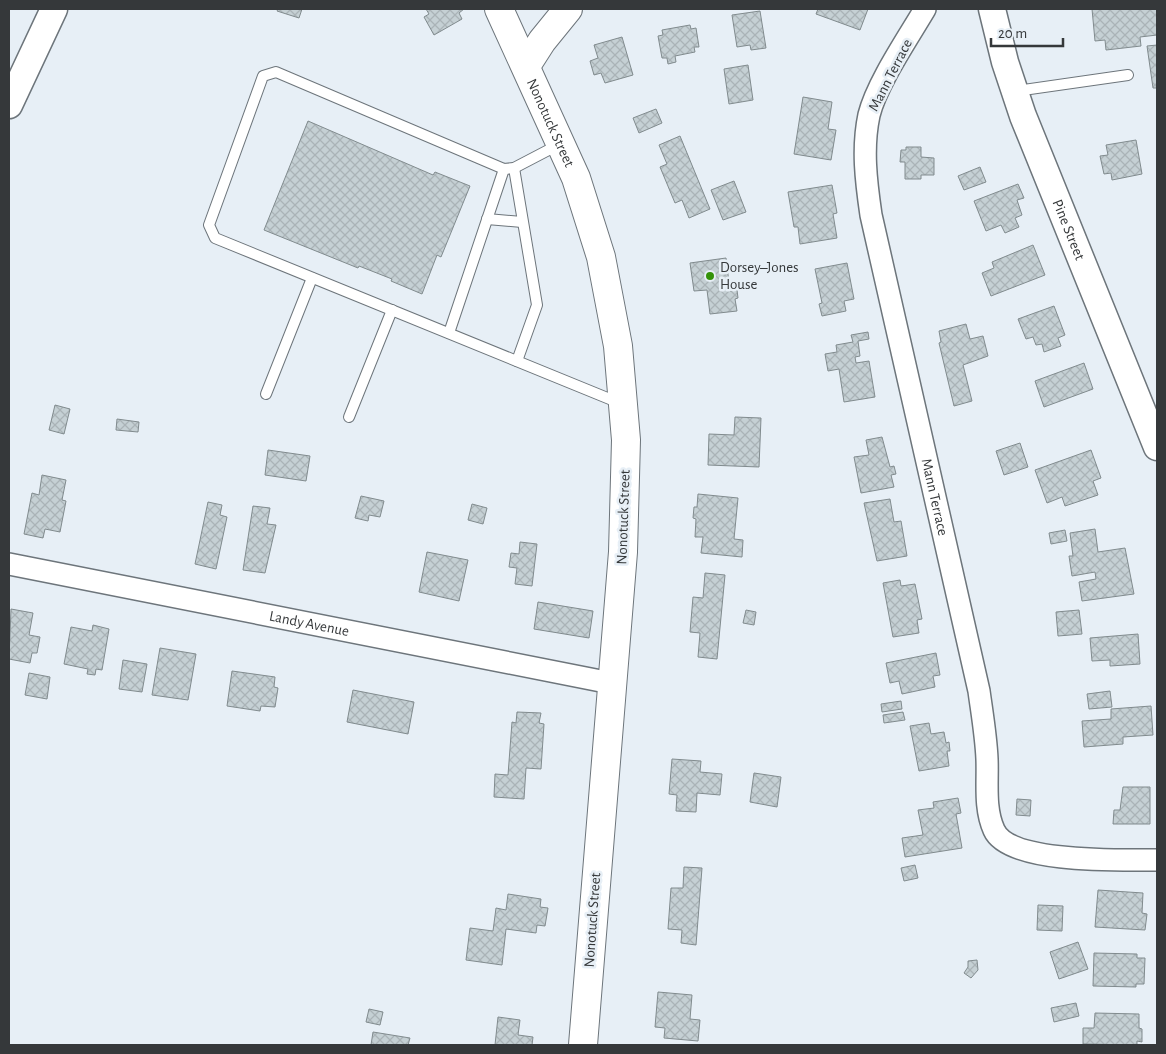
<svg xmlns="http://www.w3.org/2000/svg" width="1166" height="1054" viewBox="0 0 1166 1054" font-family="'Alegreya Sans',sans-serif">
<defs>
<pattern id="building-cross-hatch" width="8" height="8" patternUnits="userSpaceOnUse" patternTransform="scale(1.25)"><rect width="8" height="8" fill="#c5d0d4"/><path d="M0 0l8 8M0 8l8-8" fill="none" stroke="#aab3b7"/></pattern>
</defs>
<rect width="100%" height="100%" fill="#e7eff6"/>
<!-- building -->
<g fill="url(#building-cross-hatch)" stroke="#818b8e">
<path d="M278 9H302L299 18 277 11Z"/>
<path d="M426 9H464L459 13 462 19 434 35 424 17 429 14Z"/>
<path d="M818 9H868L860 30 816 14Z"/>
<path d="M1092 9H1157V35L1140 37 1141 46 1106 50 1105 40 1095 41Z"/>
<path d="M760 11 766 48 751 50 750 45 737 47 732 15Z"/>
<path d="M690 25 691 29 696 28 699 47H694L695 52 675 56 676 62 668 64 667 58H662L658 36 663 35 662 30Z"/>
<path d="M622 37 633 75 605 83 601 73 594 75 590 61 598 58 594 45Z"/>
<path d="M1157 45V88H1153L1147 46Z"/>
<path d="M748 65 753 100 729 104 724 69Z"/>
<path d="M803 97 832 102 828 129 836 130 831 160 794 154Z"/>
<path d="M656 109 662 123 639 133 633 118Z"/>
<path d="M308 121 433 175 435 172 470 186 441 257 437 255 422 294 391 281 392 279 359 266 358 268 264 230Z"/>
<path d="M680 136 710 209 689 218 682 200 675 203 660 167 667 164 659 145Z"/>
<path d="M1136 140 1142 174 1112 180 1111 173 1104 174 1100 156 1108 155 1106 145Z"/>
<path d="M906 147H921V157L934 158V175H921V179H905V162H900L901 150H906Z"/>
<path d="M980 167 986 182 964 190 958 176Z"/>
<path d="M734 181 746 212 723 220 711 190Z"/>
<path d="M1018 184 1024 198 1017 200 1022 215 1015 218 1019 227 1005 233 1001 225 986 231 974 201Z"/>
<path d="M832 185 837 213 833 214 837 238 800 244 798 227H794L788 192Z"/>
<path d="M1033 245 1045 275 991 296 982 273 994 268 992 262Z"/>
<path d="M726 258 730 291 737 290 738 298 735 299 737 311 710 314 707 290 694 291 690 263Z"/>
<path d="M847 263 854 299 844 301 846 311 822 316 819 304 822 303 815 269Z"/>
<path d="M1054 306 1065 335 1058 338 1061 346 1044 352 1042 344 1036 345 1033 337 1026 339 1018 319Z"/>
<path d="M966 324 970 339 983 336 988 356 963 365 972 401 954 406 939 343 941 342 939 331Z"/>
<path d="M868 332 869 339 858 341 860 356 855 357 856 363 869 361 875 397 844 402 839 369 828 371 825 354 837 352 836 345 853 342 851 335Z"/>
<path d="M1084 363 1093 389 1044 407 1035 381Z"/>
<path d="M55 405 70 409 64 434 49 430Z"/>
<path d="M735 417 761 418 759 467 708 465 709 434 734 435Z"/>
<path d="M117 419 139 422 138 432 116 430Z"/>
<path d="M882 437 890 467 894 466 896 474 891 475 894 487 861 493 854 457 869 455 866 440Z"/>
<path d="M1020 443 1028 467 1004 475 996 451Z"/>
<path d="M268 450 310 456 306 481 265 475Z"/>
<path d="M1091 450 1101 478 1093 481 1098 495 1065 506 1062 497 1047 503 1035 470Z"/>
<path d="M42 475 66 480 62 500 66 501 60 532 45 529 43 538 24 534 32 493 39 495Z"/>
<path d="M698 494 738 498 734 539 743 540 742 557 701 553 703 537H695L696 519 693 518 694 507H697Z"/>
<path d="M361 496 384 501 380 517 369 515 368 521 355 518Z"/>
<path d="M890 499 894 522 901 521 907 556 877 561 864 503Z"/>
<path d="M208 502 222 505 220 515 227 517 216 569 195 564Z"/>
<path d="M472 504 487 508 483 524 468 520Z"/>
<path d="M253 506 270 508 267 524 276 525 265 573 243 570Z"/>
<path d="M1095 529 1098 552 1125 548 1134 594 1082 601 1079 582 1096 579 1095 572 1072 576 1069 556H1073L1070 533Z"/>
<path d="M1065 530 1067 541 1051 544 1049 533Z"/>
<path d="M520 542 537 544 532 586 515 584 517 568 509 567 511 553 519 554Z"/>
<path d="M427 552 468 560 459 601 419 592Z"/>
<path d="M705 573 725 575 717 659 698 657 700 633 690 632 693 597 703 598Z"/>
<path d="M900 580 901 586 915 584 922 619 917 620 919 633 893 637 883 583Z"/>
<path d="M538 602 593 611 589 638 534 629Z"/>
<path d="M11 609 33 613 29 635 40 637 37 653H32L30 663 9 659Z"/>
<path d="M746 610 756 612 754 625 743 623Z"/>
<path d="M1079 610 1082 634 1058 636 1056 612Z"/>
<path d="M93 625 109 629 102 670 96 669 95 675 87 674 88 669 64 664 71 627 92 631Z"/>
<path d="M1138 634 1140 664 1110 666V660L1092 661 1090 638Z"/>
<path d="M160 648 196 654 188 700 152 695Z"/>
<path d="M936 653 940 675 933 676 935 687 902 694 899 681 890 683 886 663Z"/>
<path d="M123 660 147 664 142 692 119 689Z"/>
<path d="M232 671 275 677 274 687 278 688 275 707 261 706 260 711 227 706Z"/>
<path d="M29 673 50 677 47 699 25 695Z"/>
<path d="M353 690 414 702 408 734 347 722Z"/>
<path d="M1110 691 1112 707 1089 709 1087 694Z"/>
<path d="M901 701 902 709 882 712 881 704Z"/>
<path d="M1151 706 1153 735 1123 737V744L1084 747 1082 721 1111 719V709Z"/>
<path d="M517 712 541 713 539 723 544 724 541 769 526 768 524 799 494 797 495 774 508 775 512 722 516 723Z"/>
<path d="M903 712 905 720 884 723 883 715Z"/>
<path d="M929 723 931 734 944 732 946 743 949 742 950 751H947L949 766 919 771 910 726Z"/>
<path d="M672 759 701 761 700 772 722 774 720 795 697 793 696 812 676 811 677 795 669 794Z"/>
<path d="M754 773 781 777 777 807 750 802Z"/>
<path d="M1123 787H1150V824H1113L1114 810H1120Z"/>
<path d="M958 798 961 813 956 814 962 848 905 857 902 838 923 835 918 810 934 808 933 802Z"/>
<path d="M1017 799 1031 800 1030 816 1016 815Z"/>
<path d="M915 865 918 878 904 881 901 868Z"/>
<path d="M684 867 702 868 696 945 681 943 682 930 668 929 671 888H683Z"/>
<path d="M1098 890 1143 893 1142 913 1147 914 1145 930 1095 927Z"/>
<path d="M508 894 541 899 540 907 548 908 545 926 537 925 536 933 506 929 502 965 466 960 470 928 493 931 496 908 506 910Z"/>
<path d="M1038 905 1063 906 1062 931 1037 930Z"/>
<path d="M1078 942 1088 969 1059 979 1050 952Z"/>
<path d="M1094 953 1137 954V958H1145L1144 984H1136V987L1093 986Z"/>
<path d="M977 960 978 970 971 978 964 973 968 967V961Z"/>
<path d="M658 992 692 995 690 1019 700 1020 698 1041 664 1038 665 1028 655 1027Z"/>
<path d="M1076 1003 1079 1016 1054 1022 1051 1008Z"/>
<path d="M369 1009 383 1012 380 1025 366 1022Z"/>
<path d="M1095 1013 1139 1014V1028L1142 1029V1042L1137 1041V1045L1083 1044V1028H1094Z"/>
<path d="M498 1017 520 1020 518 1035 533 1037 532 1045H495Z"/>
<path d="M373 1032 410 1038 408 1045H371Z"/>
</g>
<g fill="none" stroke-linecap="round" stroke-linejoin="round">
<!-- service casing -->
<g stroke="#6d757b" stroke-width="12">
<g id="service">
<path d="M1016 91 1128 75"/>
<path d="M560 144 514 168 504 169 276 72 263 76 209 225 215 238 622 404"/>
<path d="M514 168 537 305 517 361"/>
<path d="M487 219 522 222"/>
<path d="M449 333 504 169"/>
<path d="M266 394 312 278"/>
<path d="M349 417 392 310"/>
</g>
</g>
<!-- minor casing -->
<g stroke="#6d757b" stroke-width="24">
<g id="minor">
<path id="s1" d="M925 9C908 38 877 83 869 115 862 148 866 181 871 215L979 691C982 713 986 736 987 759 988 782 984 808 994 830 1009 864 1124 860 1157 860"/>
<path id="s2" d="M9 564 611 683"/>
</g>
</g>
<!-- tertiary casing -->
<g stroke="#6d757b" stroke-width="29">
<g id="tertiary">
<path id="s3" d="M992 9 1005 62 1023 116 1157 447"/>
<path d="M9 105 54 9"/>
</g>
</g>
<!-- secondary casing -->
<g stroke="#6d757b" stroke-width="30">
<g id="secondary">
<path id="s4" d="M499 9 576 178 601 257 618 346 626 440 623 552 583 1045"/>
<path d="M526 66 542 41 568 9"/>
</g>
</g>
<!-- service -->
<use href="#service" stroke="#fff" stroke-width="10"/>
<!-- minor -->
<use href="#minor" stroke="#fff" stroke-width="21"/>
<!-- tertiary -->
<use href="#tertiary" stroke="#fff" stroke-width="26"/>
<!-- secondary -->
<use href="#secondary" stroke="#fff" stroke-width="28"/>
</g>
<!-- markers -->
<circle fill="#349209" stroke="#e7eff6" stroke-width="2" cx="710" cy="276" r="5"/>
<g text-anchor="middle" stroke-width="5" stroke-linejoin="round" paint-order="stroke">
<!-- street labels -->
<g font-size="15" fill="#35383a" stroke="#e7eff6">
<text transform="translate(890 75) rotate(-63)" y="5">Mann Terrace</text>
<text dy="5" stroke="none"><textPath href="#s4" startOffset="125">Nonotuck Street</textPath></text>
<text dy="5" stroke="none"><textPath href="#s3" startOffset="234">Pine Street</textPath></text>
<text dy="5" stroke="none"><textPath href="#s1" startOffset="510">Mann Terrace</textPath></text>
<text transform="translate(623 517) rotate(-88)" y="5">Nonotuck Street</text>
<text dy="5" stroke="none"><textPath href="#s2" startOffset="306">Landy Avenue</textPath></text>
<text transform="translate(592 920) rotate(-86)" y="5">Nonotuck Street</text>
</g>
<!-- poi labels -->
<g font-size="15" fill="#35383a" stroke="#e7eff6" text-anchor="start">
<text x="720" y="272">Dorsey–Jones<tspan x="720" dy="17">House</tspan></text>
</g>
</g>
<!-- border -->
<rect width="1166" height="1054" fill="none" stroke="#35383a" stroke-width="20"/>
<!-- scale -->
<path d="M991 38v8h72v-8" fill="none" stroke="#35383a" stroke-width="2.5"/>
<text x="998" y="38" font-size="15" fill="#35383a" stroke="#e7eff6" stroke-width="4" paint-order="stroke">20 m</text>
</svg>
